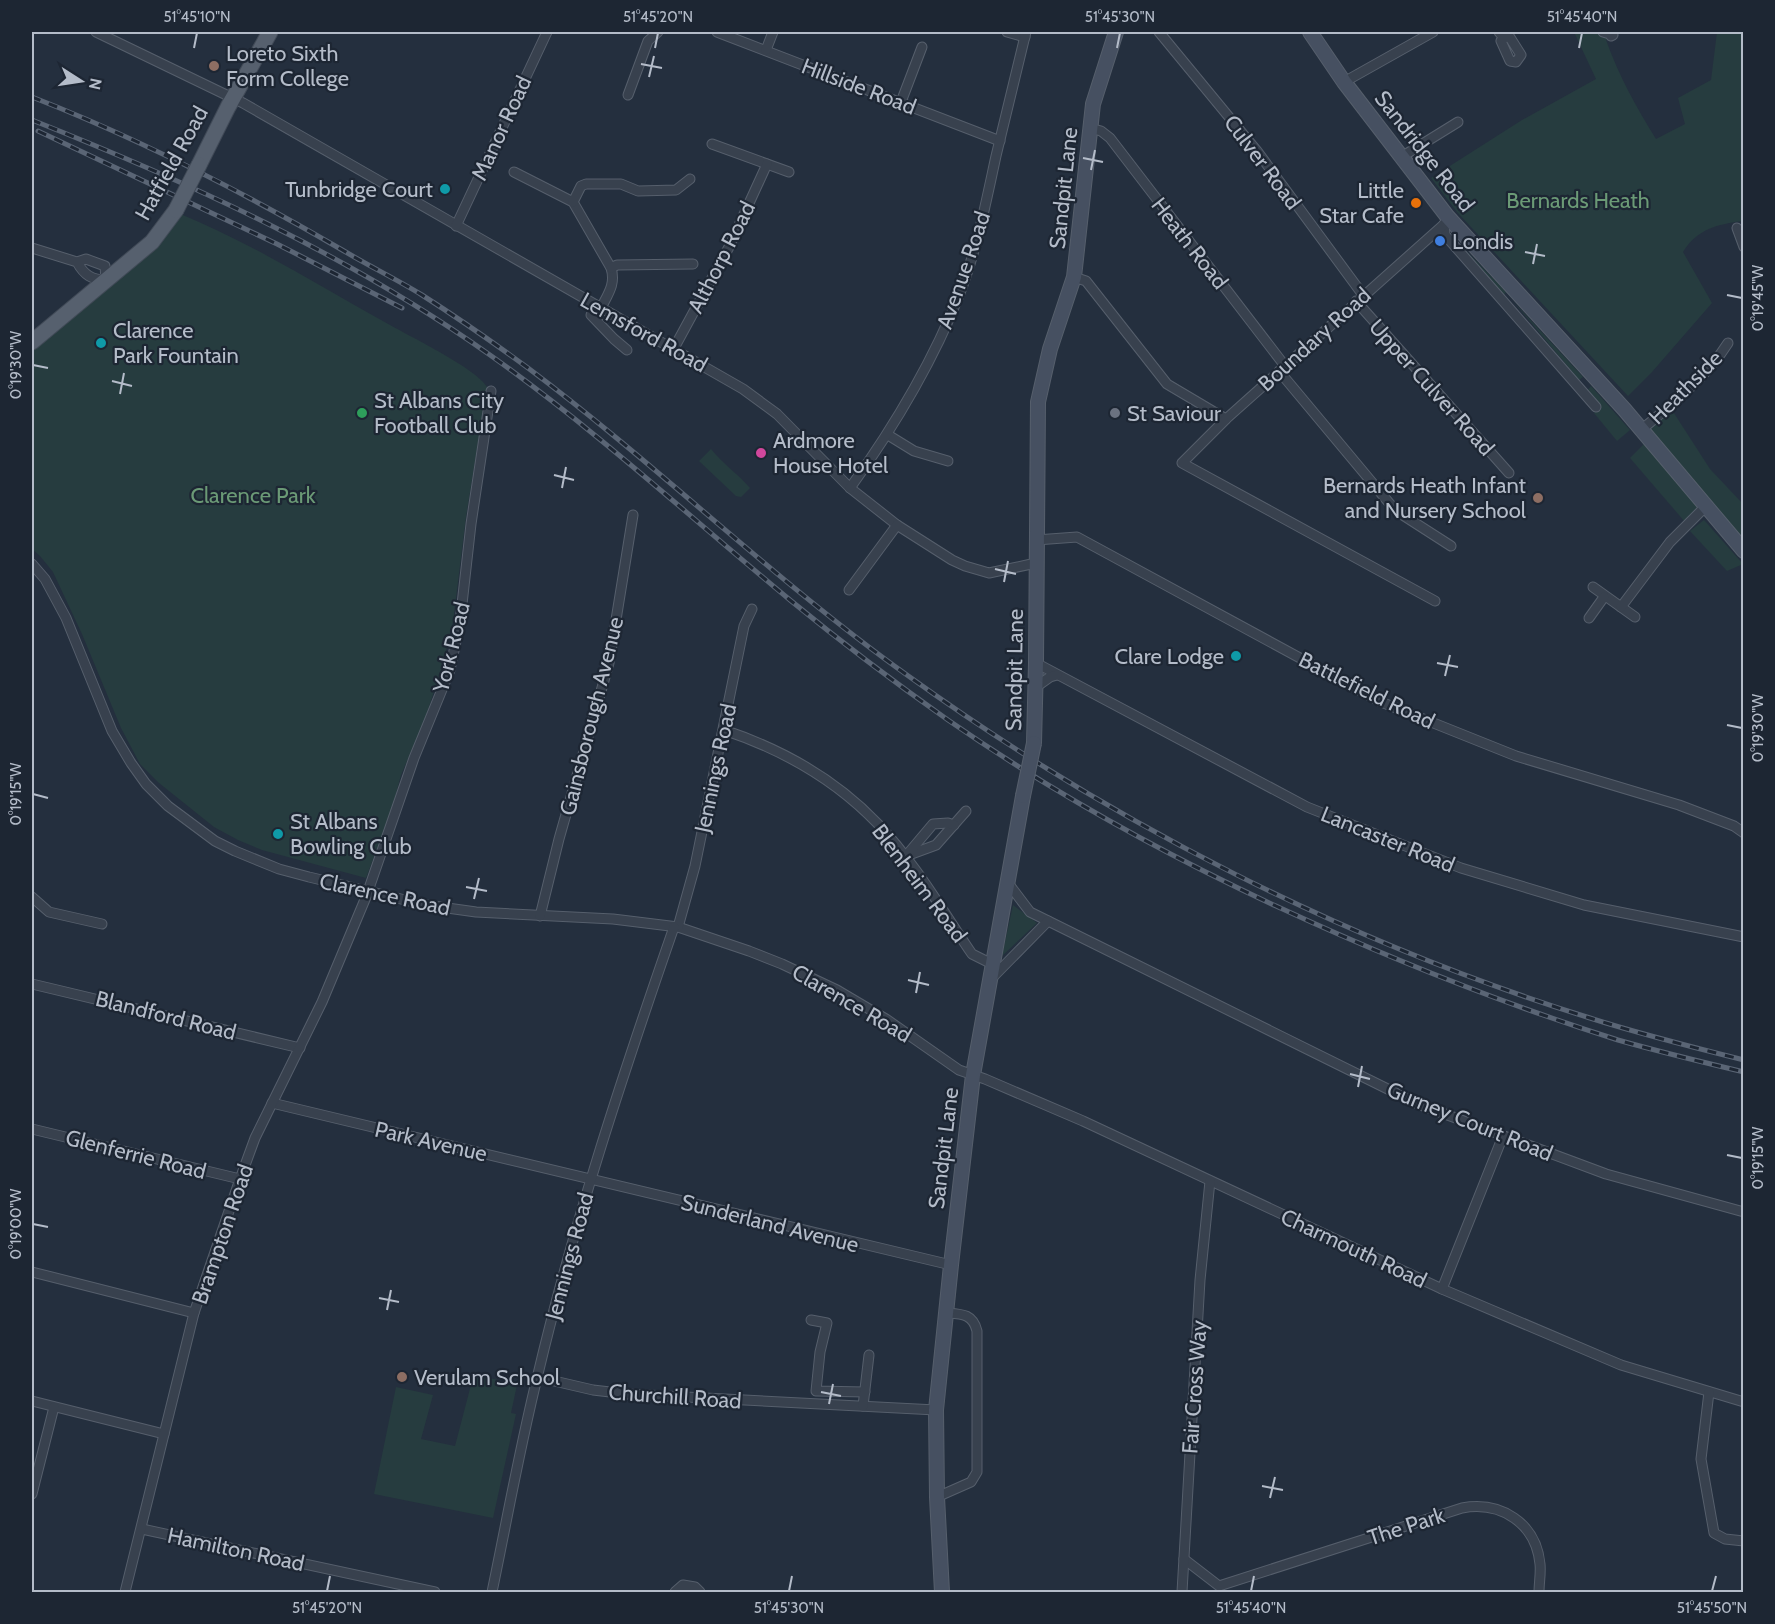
<svg xmlns="http://www.w3.org/2000/svg" width="1775" height="1624" viewBox="0 0 1775 1624" font-family="Cabin,sans-serif">
<rect width="100%" height="100%" fill="#242f3e"/>
<!-- green -->
<g fill="#263c3f">
<path d="M1574 32H1618L1606 40C1619 76 1636 107 1656 139L1685 124 1678 98 1711 80 1717 32H1743V221C1718 224 1697 229 1683 252L1712 303 1652 372 1628 396 1457 212 1431 178 1522 120 1596 79Z"/>
<path d="M178 213C252 243 321 287 390 325 411 337 477 369 487 387L466 517 453 622 442 667 425 719 401 775 392 809 366 878 262 850 238 840 214 827 159 783 140 764 121 728 82 634 53 572 40 556 32 549V349Z"/>
<path d="M1452 236 1506 292 1503 296Z"/>
<path d="M1512 300 1583 377 1579 380Z"/>
<path d="M1591 386 1630 430 1617 441 1594 413 1600 406 1587 391Z"/>
<path d="M1670 407 1710 469 1743 504V543L1645 426Z"/>
<path d="M1650 438 1704 504 1685 522 1630 458Z"/>
<path d="M711 449C723 464 738 474 750 488L741 497 736 496 699 461Z"/>
<path d="M1704 520 1743 564 1727 571 1690 531Z"/>
<path d="M1013 905 1037 923 1002 956Z"/>
<path d="M482 1376 517 1385 511 1413 516 1414 493 1518 374 1494 396 1387 433 1395 421 1439 455 1446 472 1381Z"/>
</g>
<g fill="none" stroke-linecap="round" stroke-linejoin="round">
<!-- street casing -->
<g stroke="#565f6c" stroke-width="11">
<g id="street">
<path d="M96 32 243 103 743 389 777 414 850 488 897 525 952 560 965 566 989 573 1036 563"/>
<path d="M717 32 1000 141"/>
<path d="M1007 32 1025 37"/>
<path d="M1159 32 1257 151 1363 295"/>
<path d="M1499 32 1504 38 1501 41 1510 61 1516 62 1521 55 1509 36 1504 38"/>
<path d="M1603 32 1613 35 1611 36"/>
<path d="M766 50 773 32"/>
<path d="M1344 82 1433 32"/>
<path d="M628 95 648 41 658 32"/>
<path d="M901 102 922 47"/>
<path d="M1090 128 1101 131 1110 138 1285 366"/>
<path d="M712 144 789 172"/>
<path d="M1403 156 1458 122"/>
<path d="M514 172 573 202 611 268C616 284 608 294 601 308"/>
<path d="M573 202 581 186 586 184H621L638 191 676 190 690 179"/>
<path d="M1444 224 1445 235 1596 407"/>
<path d="M456 226 547 32"/>
<path d="M1737 228 1744 247"/>
<path d="M32 248 77 262 86 259 105 266 106 280C92 280 84 275 77 262"/>
<path d="M611 268 617 265 693 264"/>
<path d="M1074 277 1086 281 1167 384 1226 419"/>
<path d="M1356 301 1509 473"/>
<path d="M591 315 614 339 627 350"/>
<path d="M673 350 729 247 767 164"/>
<path d="M1279 371 1395 510 1451 546"/>
<path d="M1641 430C1672 404 1706 378 1728 343"/>
<path d="M888 435 914 451 948 461"/>
<path d="M850 488C894 427 932 364 960 293 977 249 986 202 996 156 1006 114 1016 73 1026 32"/>
<path d="M1036 540 1077 537 1381 702 1516 756 1679 805 1734 826 1744 833"/>
<path d="M32 564 45 579 66 618 112 731 131 763 146 784 168 806 215 841 235 851 279 869 309 877 426 905 476 912 613 919 678 927 749 951 782 964 837 990 886 1019 959 1070 985 1079 1083 1121 1442 1289 1621 1365 1744 1402"/>
<path d="M1593 587 1635 617"/>
<path d="M849 590 897 525"/>
<path d="M1435 601 1182 463 1226 419 1450 219"/>
<path d="M1621 607 1670 542 1706 506"/>
<path d="M1589 618 1604 597"/>
<path d="M1036 663 1307 807 1461 868 1584 905 1744 937"/>
<path d="M1036 687 1050 677 1057 675"/>
<path d="M724 730C781 749 836 780 878 824 915 863 942 910 972 954L988 962 993 963"/>
<path d="M906 856 936 845 966 811"/>
<path d="M906 856 933 824 948 823 954 825"/>
<path d="M1008 883 1030 912 1418 1104 1606 1174 1744 1212"/>
<path d="M32 897 49 912 102 924"/>
<path d="M540 916 559 839 609 663 633 515"/>
<path d="M678 927 695 866 744 626 752 609"/>
<path d="M991 979 1048 921"/>
<path d="M32 984 300 1048"/>
<path d="M272 1103 951 1265"/>
<path d="M32 1129 240 1179"/>
<path d="M32 1272 194 1313"/>
<path d="M1442 1289 1503 1136"/>
<path d="M811 1320 827 1323 820 1352 816 1391 865 1392"/>
<path d="M537 1377 593 1390 627 1394 936 1410"/>
<path d="M1709 1392 1701 1459 1714 1533 1725 1539 1744 1541"/>
<path d="M32 1401 164 1434"/>
<path d="M863 1406 869 1355"/>
<path d="M32 1494 54 1407"/>
<path d="M937 1497 971 1482 977 1472V1331C973 1314 962 1314 947 1313"/>
<path d="M142 1529 435 1592"/>
<path d="M1184 1559 1219 1586 1462 1508C1501 1501 1536 1523 1540 1564 1541 1573 1539 1583 1539 1592"/>
<path d="M125 1592 194 1313 240 1179 255 1138 322 1002 366 897 414 758 450 670 460 622 471 524 491 391"/>
<path d="M492 1592C507 1520 520 1446 538 1374 574 1222 623 1074 674 927"/>
<path d="M675 1592 683 1585 695 1587 700 1592"/>
<path d="M1182 1592 1200 1280 1210 1181"/>
</g>
</g>
<!-- secondary casing -->
<g stroke="#565f6c" stroke-width="16">
<g id="secondary">
<path d="M1310 32 1344 82 1447 216 1624 409 1744 551"/>
<path d="M1034 743 1036 663 1038 402 1050 349 1074 277 1093 104 1116 32"/>
<path d="M942 1592 937 1497 936 1410 951 1265 973 1075 1023 796"/>
</g>
</g>
<!-- primary casing -->
<g stroke="#414a57" stroke-width="17">
<g id="primary">
<path d="M199 165 228 107 270 32"/>
<path d="M32 342 152 242 176 210"/>
</g>
</g>
<!-- street -->
<use href="#street" stroke="#38414e" stroke-width="9"/>
<!-- secondary -->
<use href="#secondary" stroke="#465061" stroke-width="14"/>
<!-- primary -->
<use href="#primary" stroke="#56606e" stroke-width="15"/>
<!-- rail casing -->
<g stroke="#5a6575" stroke-width="5">
<g id="rail">
<path d="M32 97C140 139 243 192 344 251 369 266 396 279 422 295 458 318 494 343 528 368 659 466 775 581 907 675 1114 824 1346 942 1590 1018 1640 1034 1692 1047 1744 1060"/>
<path d="M32 120C191 183 350 256 490 355 596 430 691 518 790 600 841 642 894 682 948 720 1052 792 1162 853 1276 906 1388 958 1501 1003 1618 1040 1660 1052 1702 1062 1744 1072"/>
<path d="M38 131 277 244 402 308"/>
</g>
</g>
<!-- rail -->
<use href="#rail" stroke="#1d2633" stroke-width="3" stroke-dasharray="9" stroke-linecap="butt"/>
<!-- secondary-bridge casing -->
<g stroke="#565f6c" stroke-width="16" stroke-linecap="butt">
<path id="secondary-bridge" d="M1023 796 1034 743"/>
</g>
<!-- primary-bridge casing -->
<g stroke="#414a57" stroke-width="17" stroke-linecap="butt">
<path id="primary-bridge" d="M176 210 199 165"/>
</g>
<!-- secondary-bridge -->
<use href="#secondary-bridge" stroke="#465061" stroke-width="14"/>
<!-- primary-bridge -->
<use href="#primary-bridge" stroke="#56606e" stroke-width="15"/>
</g>
<!-- ticks -->
<path fill="none" stroke="#b4bcc9" stroke-width="2" d="M194 48 197 33M655 48 658 33M1117 48 1120 33M1579 48 1582 33M641 64 662 68M649 77 654 56M1083 158 1103 162M1091 170 1095 150M1525 252 1545 256M1533 264 1537 244M1727 295 1742 298M33 365 48 368M112 381 132 386M120 394 124 373M554 475 574 480M562 488 566 467M995 569 1016 574M1004 582 1008 561M1437 663 1458 667M1445 676 1450 655M1727 725 1742 728M33 794 48 798M466 887 487 891M474 899 479 878M908 980 929 985M916 993 920 972M1350 1074 1370 1079M1358 1087 1362 1066M1727 1155 1742 1158M33 1224 48 1227M379 1298 399 1302M387 1310 391 1290M821 1392 841 1396M829 1404 833 1384M1262 1486 1283 1490M1270 1498 1275 1477M327 1591 330 1576M789 1591 792 1576M1251 1591 1254 1576M1712 1591 1716 1576"/>
<!-- markers -->
<g fill="#8d6e63" stroke="#1d2633" stroke-width="2">
<circle cx="214" cy="66" r="6"/>
<circle cx="1538" cy="498" r="6"/>
<circle cx="402" cy="1377" r="6"/>
</g>
<g fill="#0f9aa8" stroke="#1d2633" stroke-width="2">
<circle cx="445" cy="189" r="6"/>
<circle cx="101" cy="343" r="6"/>
<circle cx="1236" cy="656" r="6"/>
<circle cx="278" cy="834" r="6"/>
</g>
<circle fill="#e8710a" stroke="#1d2633" stroke-width="2" cx="1416" cy="203" r="6"/>
<circle fill="#3f7fe0" stroke="#1d2633" stroke-width="2" cx="1440" cy="241" r="6"/>
<circle fill="#2e9e5b" stroke="#1d2633" stroke-width="2" cx="362" cy="413" r="6"/>
<circle fill="#6b7280" stroke="#1d2633" stroke-width="2" cx="1115" cy="413" r="6"/>
<circle fill="#d1479c" stroke="#1d2633" stroke-width="2" cx="761" cy="453" r="6"/>
<g text-anchor="middle" stroke-width="4.5" stroke-linejoin="round" paint-order="stroke">
<!-- poi labels -->
<g font-size="22" fill="#b4bcc9" stroke="#1d2633" text-anchor="start">
<text x="226" y="61">Loreto Sixth<tspan x="226" dy="25">Form College</tspan></text>
<text x="433" y="197" text-anchor="end">Tunbridge Court</text>
<text x="1404" y="198" text-anchor="end">Little<tspan x="1404" dy="25">Star Cafe</tspan></text>
<text x="1452" y="249">Londis</text>
<text x="113" y="338">Clarence<tspan x="113" dy="25">Park Fountain</tspan></text>
<text x="374" y="408">St Albans City<tspan x="374" dy="25">Football Club</tspan></text>
<text x="1127" y="421">St Saviour</text>
<text x="773" y="448">Ardmore<tspan x="773" dy="25">House Hotel</tspan></text>
<text x="1526" y="493" text-anchor="end">Bernards Heath Infant<tspan x="1526" dy="25">and Nursery School</tspan></text>
<text x="1224" y="664" text-anchor="end">Clare Lodge</text>
<text x="290" y="829">St Albans<tspan x="290" dy="25">Bowling Club</tspan></text>
<text x="414" y="1385">Verulam School</text>
</g>
<!-- street labels -->
<g font-size="22" fill="#b4bcc9" stroke="#1d2633">
<text transform="translate(859 86) rotate(21)" y="8">Hillside Road</text>
<text transform="translate(501 128) rotate(-65)" y="8">Manor Road</text>
<text transform="translate(1425 151) rotate(52)" y="8">Sandridge Road</text>
<text transform="translate(1263 162) rotate(53)" y="8">Culver Road</text>
<text transform="translate(171 163) rotate(-61)" y="8">Hatfield Road</text>
<text transform="translate(1063 188) rotate(-84)" y="8">Sandpit Lane</text>
<text transform="translate(1190 243) rotate(52)" y="8">Heath Road</text>
<text transform="translate(721 257) rotate(-63)" y="8">Althorp Road</text>
<text transform="translate(963 270) rotate(-71)" y="8">Avenue Road</text>
<text transform="translate(644 332) rotate(29)" y="8">Lemsford Road</text>
<text transform="translate(1314 339) rotate(-42)" y="8">Boundary Road</text>
<text transform="translate(1432 387) rotate(48)" y="8">Upper Culver Road</text>
<text transform="translate(1685 387) rotate(-45)" y="8">Heathside</text>
<text transform="translate(451 647) rotate(-76)" y="8">York Road</text>
<text transform="translate(1014 670) rotate(-89)" y="8">Sandpit Lane</text>
<text transform="translate(1367 690) rotate(26)" y="8">Battlefield Road</text>
<text transform="translate(591 716) rotate(-76)" y="8">Gainsborough Avenue</text>
<text transform="translate(715 768) rotate(-78)" y="8">Jennings Road</text>
<text transform="translate(1388 839) rotate(22)" y="8">Lancaster Road</text>
<text transform="translate(920 883) rotate(53)" y="8">Blenheim Road</text>
<text transform="translate(385 894) rotate(12)" y="8">Clarence Road</text>
<text transform="translate(852 1003) rotate(30)" y="8">Clarence Road</text>
<text transform="translate(166 1015) rotate(14)" y="8">Blandford Road</text>
<text transform="translate(1470 1121) rotate(22)" y="8">Gurney Court Road</text>
<text transform="translate(431 1141) rotate(13)" y="8">Park Avenue</text>
<text transform="translate(943 1148) rotate(-83)" y="8">Sandpit Lane</text>
<text transform="translate(136 1154) rotate(14)" y="8">Glenferrie Road</text>
<text transform="translate(770 1223) rotate(14)" y="8">Sunderland Avenue</text>
<text transform="translate(222 1234) rotate(-71)" y="8">Brampton Road</text>
<text transform="translate(1354 1248) rotate(25)" y="8">Charmouth Road</text>
<text transform="translate(569 1256) rotate(-75)" y="8">Jennings Road</text>
<text transform="translate(1194 1387) rotate(-86)" y="8">Fair Cross Way</text>
<text transform="translate(675 1396) rotate(4)" y="8">Churchill Road</text>
<text transform="translate(1406 1526) rotate(-18)" y="8">The Park</text>
<text transform="translate(236 1549) rotate(12)" y="8">Hamilton Road</text>
</g>
<!-- park labels -->
<g font-size="22" fill="#6b9a76" stroke="#1d2633">
<text x="1578" y="208">Bernards Heath</text>
<text x="253" y="503">Clarence Park</text>
</g>
</g>
<!-- border -->
<rect width="1775" height="1624" fill="none" stroke="#1d2633" stroke-width="66"/>
<!-- north arrow -->
<g transform="translate(81 81) rotate(102)" stroke="#1d2633" stroke-width="4.5" paint-order="stroke">
<path d="M0-4.5L10 22L0 15L-10 22Z" fill="#b4bcc9"/>
<text y="-9" font-size="16" font-weight="bold" text-anchor="middle" fill="#b4bcc9">N</text>
</g>
<rect x="33" y="33" width="1709" height="1558" fill="none" stroke="#b4bcc9" stroke-width="2"/>
<g font-size="15" text-anchor="middle" fill="#b4bcc9">
<text x="197" y="22">51°45'10"N</text>
<text x="658" y="22">51°45'20"N</text>
<text x="1120" y="22">51°45'30"N</text>
<text x="1582" y="22">51°45'40"N</text>
<text transform="translate(1758 298) rotate(-90)" y="5">0°19'45"W</text>
<text transform="translate(16 365) rotate(-90)" y="5">0°19'30"W</text>
<text transform="translate(1758 728) rotate(-90)" y="5">0°19'30"W</text>
<text transform="translate(16 794) rotate(-90)" y="5">0°19'15"W</text>
<text transform="translate(1758 1158) rotate(-90)" y="5">0°19'15"W</text>
<text transform="translate(16 1224) rotate(-90)" y="5">0°19'00"W</text>
<text x="327" y="1613">51°45'20"N</text>
<text x="789" y="1613">51°45'30"N</text>
<text x="1251" y="1613">51°45'40"N</text>
<text x="1712" y="1613">51°45'50"N</text>
</g>
</svg>
